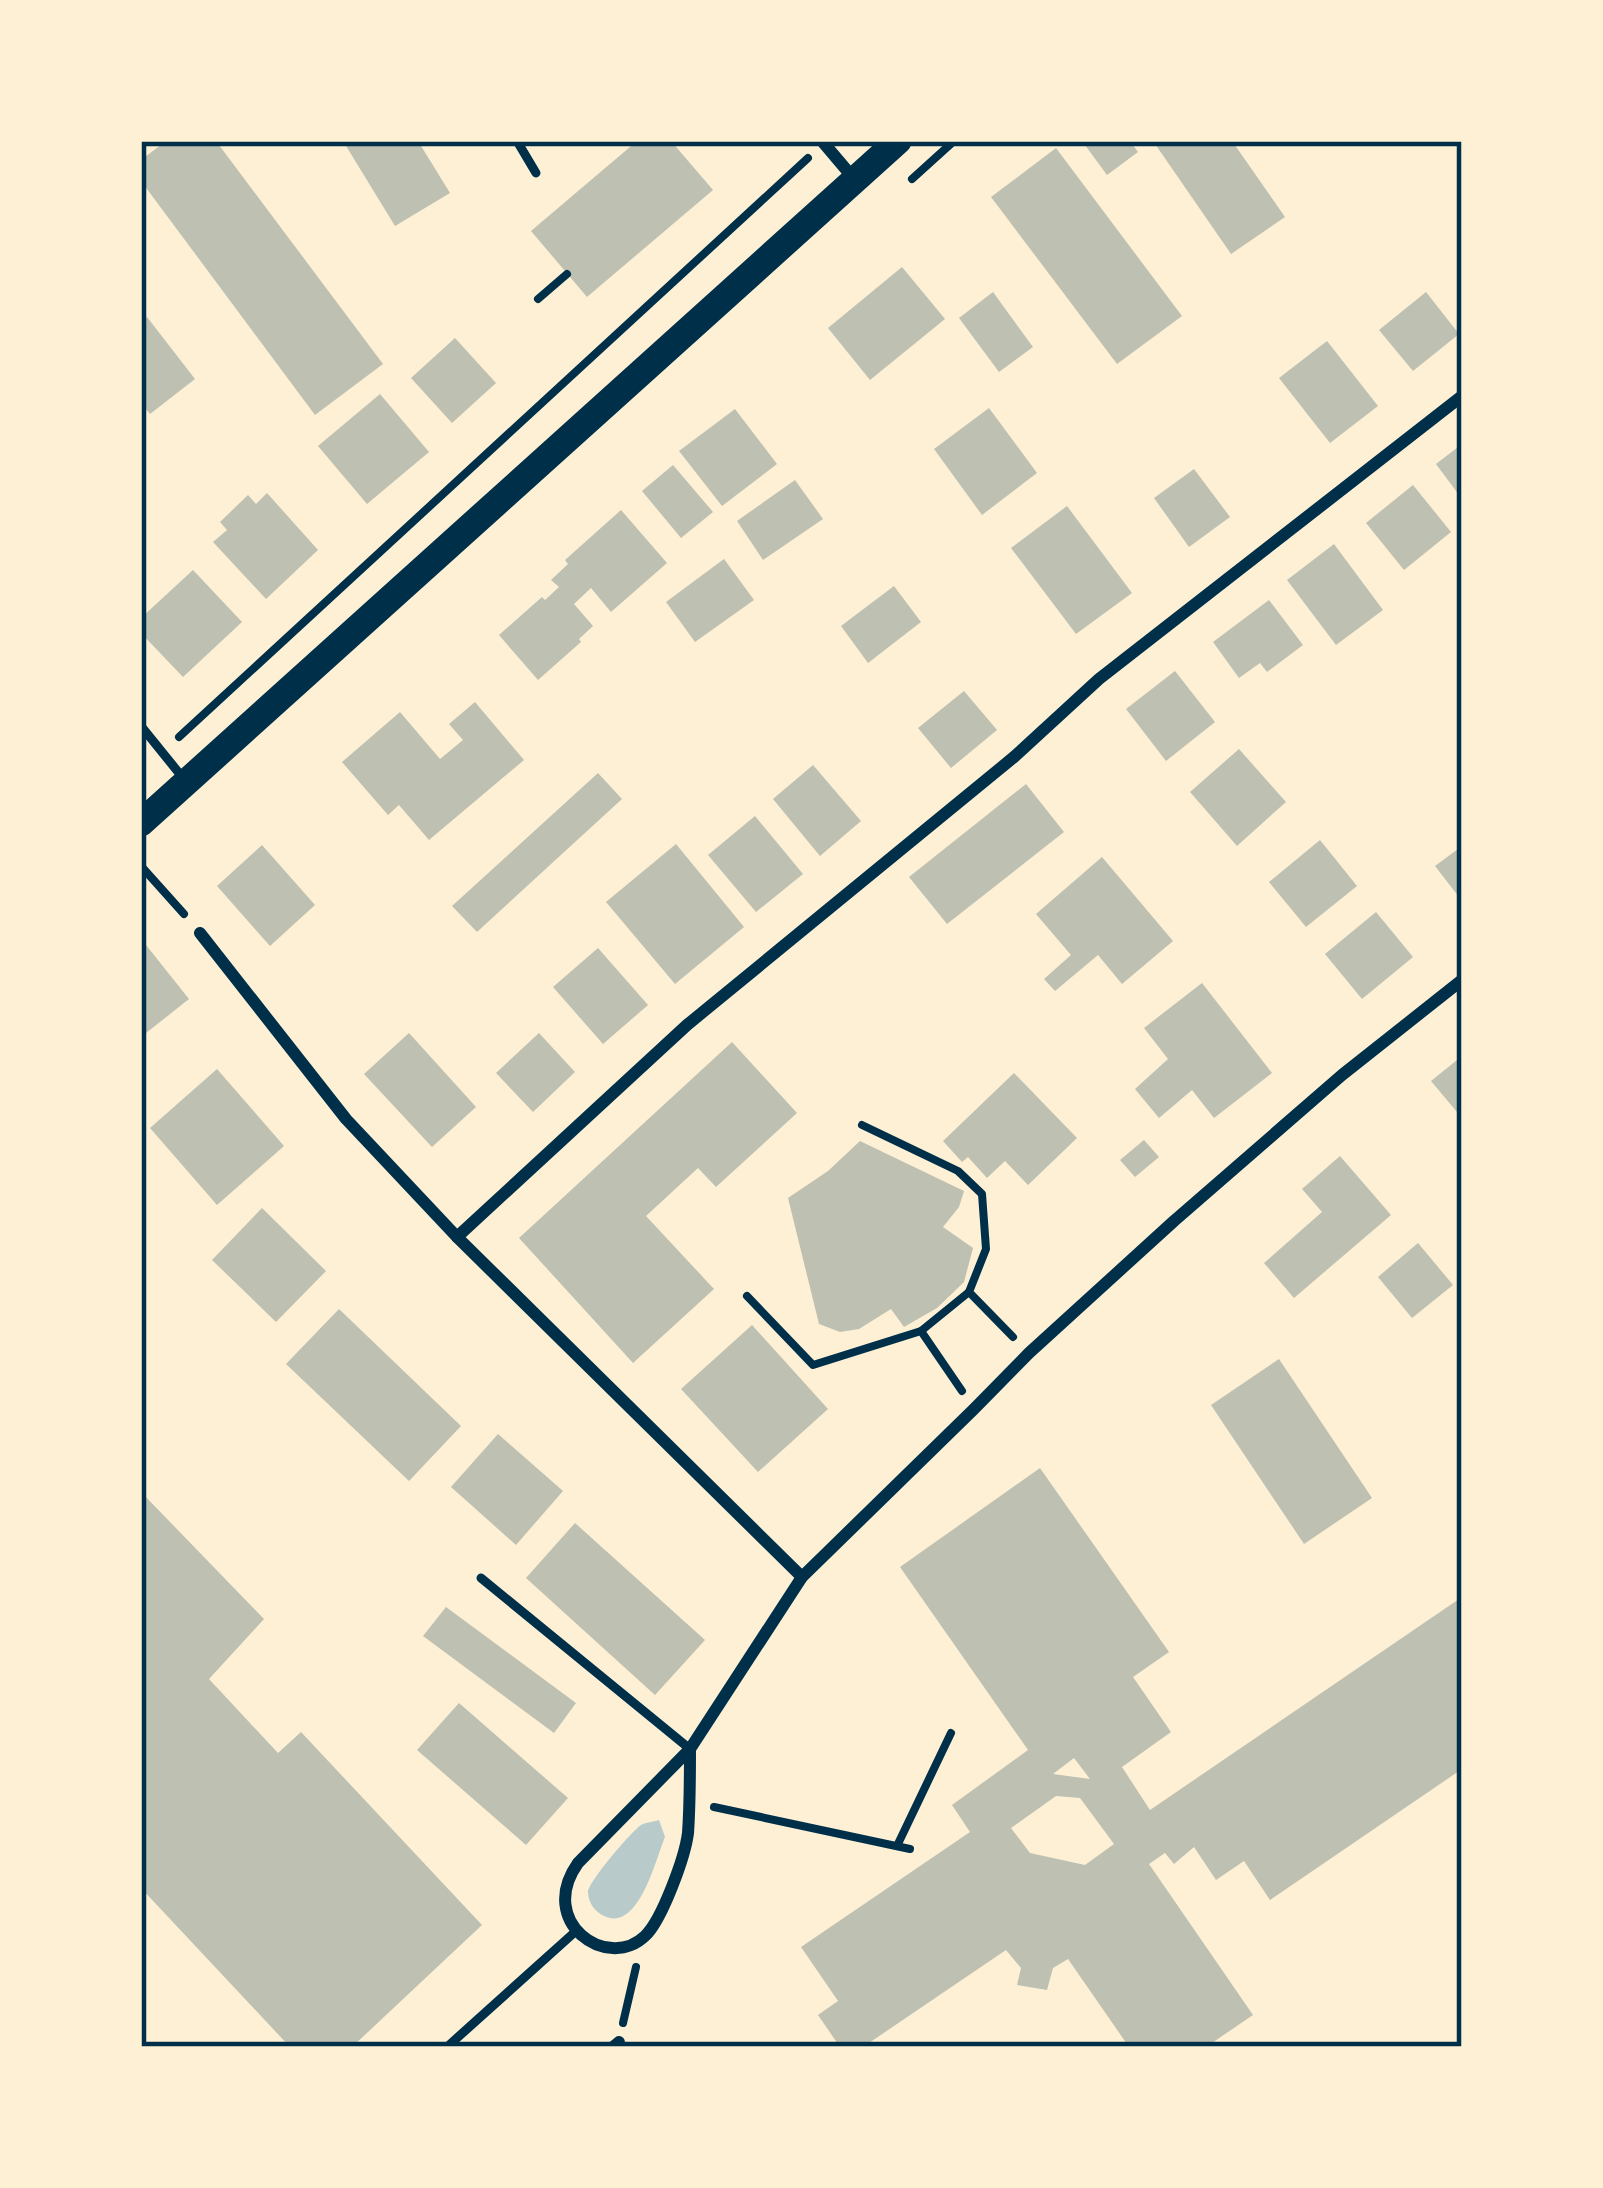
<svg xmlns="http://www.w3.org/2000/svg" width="1603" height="2188" viewBox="0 0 1603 2188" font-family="'Exo 2',sans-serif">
<rect width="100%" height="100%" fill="#fdf0d5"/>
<!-- green -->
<path fill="#b9caca" d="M659 1820 665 1837C655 1861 638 1935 602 1915 594 1910 588 1902 588 1892 589 1881 631 1832 641 1825 644 1823 656 1821 659 1820Z"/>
<!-- building -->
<g fill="#bec0b2" fill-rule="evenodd">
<path d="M166 141H216L383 364 315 415 141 181V160Z"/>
<path d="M343 141H418L450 193 395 226Z"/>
<path d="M637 141H671L713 190 587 297 531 231Z"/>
<path d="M1082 141H1130L1138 152 1107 175Z"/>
<path d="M1153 141H1232L1285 217 1231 254Z"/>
<path d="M1056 148 1182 316 1117 364 991 197Z"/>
<path d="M902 267 945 319 870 380 828 328Z"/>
<path d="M993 292 1033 347 999 372 959 318Z"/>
<path d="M1426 292 1459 334 1413 371 1379 330Z"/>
<path d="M147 317 195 379 150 414 141 403V322Z"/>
<path d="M455 338 496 383 452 423 411 378Z"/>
<path d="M1327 341 1378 406 1330 443 1279 378Z"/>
<path d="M380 394 429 452 367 504 318 446Z"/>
<path d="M989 408 1037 473 982 515 934 449Z"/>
<path d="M735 409 777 464 722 506 679 451Z"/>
<path d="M1462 444V499L1436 464Z"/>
<path d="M673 465 713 512 681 538 642 491Z"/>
<path d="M1194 469 1230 517 1189 547 1154 498Z"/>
<path d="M795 480 823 519 763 560 737 521Z"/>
<path d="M1413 485 1451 532 1404 570 1366 523Z"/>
<path d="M267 493 318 550 266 599 213 542 227 530 220 522 248 495 256 504Z"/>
<path d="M1067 506 1132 593 1076 634 1011 548Z"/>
<path d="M621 510 667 563 611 612 591 588 574 604 593 626 579 639 581 642 538 680 499 635 542 597 545 600 559 587 551 580 568 564 565 560Z"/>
<path d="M1334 544 1383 610 1336 645 1287 580Z"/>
<path d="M724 559 754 600 695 642 666 602Z"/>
<path d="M193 570 242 622 183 677 141 633V618Z"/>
<path d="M894 586 921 622 868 663 841 626Z"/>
<path d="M1269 600 1303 645 1267 672 1260 663 1239 678 1213 642Z"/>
<path d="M1175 671 1215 722 1166 761 1126 709Z"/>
<path d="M964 691 997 730 951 768 918 728Z"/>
<path d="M475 702 524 760 429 840 399 805 388 815 342 762 400 712 440 759 463 740 449 724Z"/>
<path d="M1239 749 1286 802 1237 846 1190 792Z"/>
<path d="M813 765 861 821 820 856 773 799Z"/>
<path d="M598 773 622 799 477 932 452 906Z"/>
<path d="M1026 784 1064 832 947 924 909 877Z"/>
<path d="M755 816 803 874 756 912 708 855Z"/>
<path d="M1320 840 1357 886 1306 927 1269 882Z"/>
<path d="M676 844 744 927 675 984 606 902Z"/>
<path d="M262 845 315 905 270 946 217 886Z"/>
<path d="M1462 846V901L1435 866Z"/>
<path d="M1102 857 1173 941 1122 984 1098 955 1055 991 1044 979 1071 955 1036 914Z"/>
<path d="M1376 912 1413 957 1362 999 1325 954Z"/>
<path d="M146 945 189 999 141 1037V949Z"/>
<path d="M598 948 648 1005 603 1044 553 987Z"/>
<path d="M1202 983 1272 1073 1214 1118 1192 1090 1159 1118 1135 1089 1168 1059 1144 1028Z"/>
<path d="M409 1033 476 1107 432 1147 364 1074Z"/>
<path d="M539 1033 575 1072 533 1112 496 1073Z"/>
<path d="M732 1042 797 1113 716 1187 698 1168 646 1216 714 1289 633 1363 519 1238Z"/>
<path d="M1462 1056V1118L1431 1081Z"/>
<path d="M217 1069 284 1146 217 1205 150 1128Z"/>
<path d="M1014 1073 1077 1138 1028 1185 1005 1161 987 1178 968 1157 962 1162 943 1141Z"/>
<path d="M1144 1140 1159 1157 1135 1177 1120 1160Z"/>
<path d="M860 1141 964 1191 959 1207 943 1227 973 1248 964 1282 937 1308 904 1327 891 1309 859 1329 840 1332 819 1324 788 1198 828 1171Z"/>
<path d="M1340 1156 1391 1215 1294 1298 1264 1263 1322 1212 1302 1189Z"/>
<path d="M262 1208 326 1271 276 1322 212 1260Z"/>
<path d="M1418 1243 1453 1285 1412 1318 1378 1277Z"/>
<path d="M339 1309 461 1426 409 1481 286 1364Z"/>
<path d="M752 1325 828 1409 758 1472 681 1389Z"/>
<path d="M1279 1359 1372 1498 1304 1544 1211 1405Z"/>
<path d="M498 1434 563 1491 516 1545 451 1487Z"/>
<path d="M1040 1468 1169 1652 1133 1677 1171 1732 1122 1767 1150 1810 1462 1597V1769L1270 1900 1244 1861 1216 1880 1194 1847 1174 1864 1165 1853 1149 1864 1253 2015 1206 2047H1129L1068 1959 1053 1968 1047 1990 1017 1985 1021 1968 1006 1950 863 2047H840L818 2015 838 2001 801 1947 970 1832 952 1805 1028 1750 900 1567ZM1074 1758 1090 1779 1053 1774ZM1056 1796 1080 1798 1114 1844 1085 1865 1030 1853 1011 1828Z"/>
<path d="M141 1492 264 1619 209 1679 278 1753 301 1732 482 1925 352 2047H290L141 1888Z"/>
<path d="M575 1523 705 1640 655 1695 526 1578Z"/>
<path d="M446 1607 576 1703 554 1733 423 1636Z"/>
<path d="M459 1703 568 1798 526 1845 417 1750Z"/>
</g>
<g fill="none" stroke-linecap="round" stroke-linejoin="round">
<!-- path -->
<g stroke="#003049" stroke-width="8">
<path d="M912 179 954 141"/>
<path d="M538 299 567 274"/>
<path d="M179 737 808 158"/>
<path d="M141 866 184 914"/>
<path d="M862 1125 958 1171 982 1194 986 1249 969 1292 1013 1337"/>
<path d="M747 1296 813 1365 921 1331 962 1391"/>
<path d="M921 1331 969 1292"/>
<path d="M714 1807 910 1849"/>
<path d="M897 1846 951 1733"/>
<path d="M623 2023 636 1967"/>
</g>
<!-- service -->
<g stroke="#003049" stroke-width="9">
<path d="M517 141 536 173"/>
<path d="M141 726 183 778"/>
<path d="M481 1578 690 1749"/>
<path d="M447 2047 576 1931"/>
</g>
<!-- minor -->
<g stroke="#003049" stroke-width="12">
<path d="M822 141 855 180"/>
<path d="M200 933 346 1119 457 1237 802 1577"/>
<path d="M457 1237 687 1025 1014 757 1099 679 1462 396"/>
<path d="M690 1749C690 1777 690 1805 688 1833 685 1857 662 1920 645 1936 607 1972 536 1922 578 1863L690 1749 802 1577 974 1409 1029 1353 1174 1221 1342 1075 1462 980"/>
<path d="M613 2047 619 2042"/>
</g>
<!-- primary -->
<path stroke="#003049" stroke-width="27" d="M141 823 898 141"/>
</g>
<!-- border -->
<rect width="1603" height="2188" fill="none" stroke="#fdf0d5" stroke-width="288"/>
<rect x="144" y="144" width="1315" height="1900" fill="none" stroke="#003049" stroke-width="4.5"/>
</svg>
